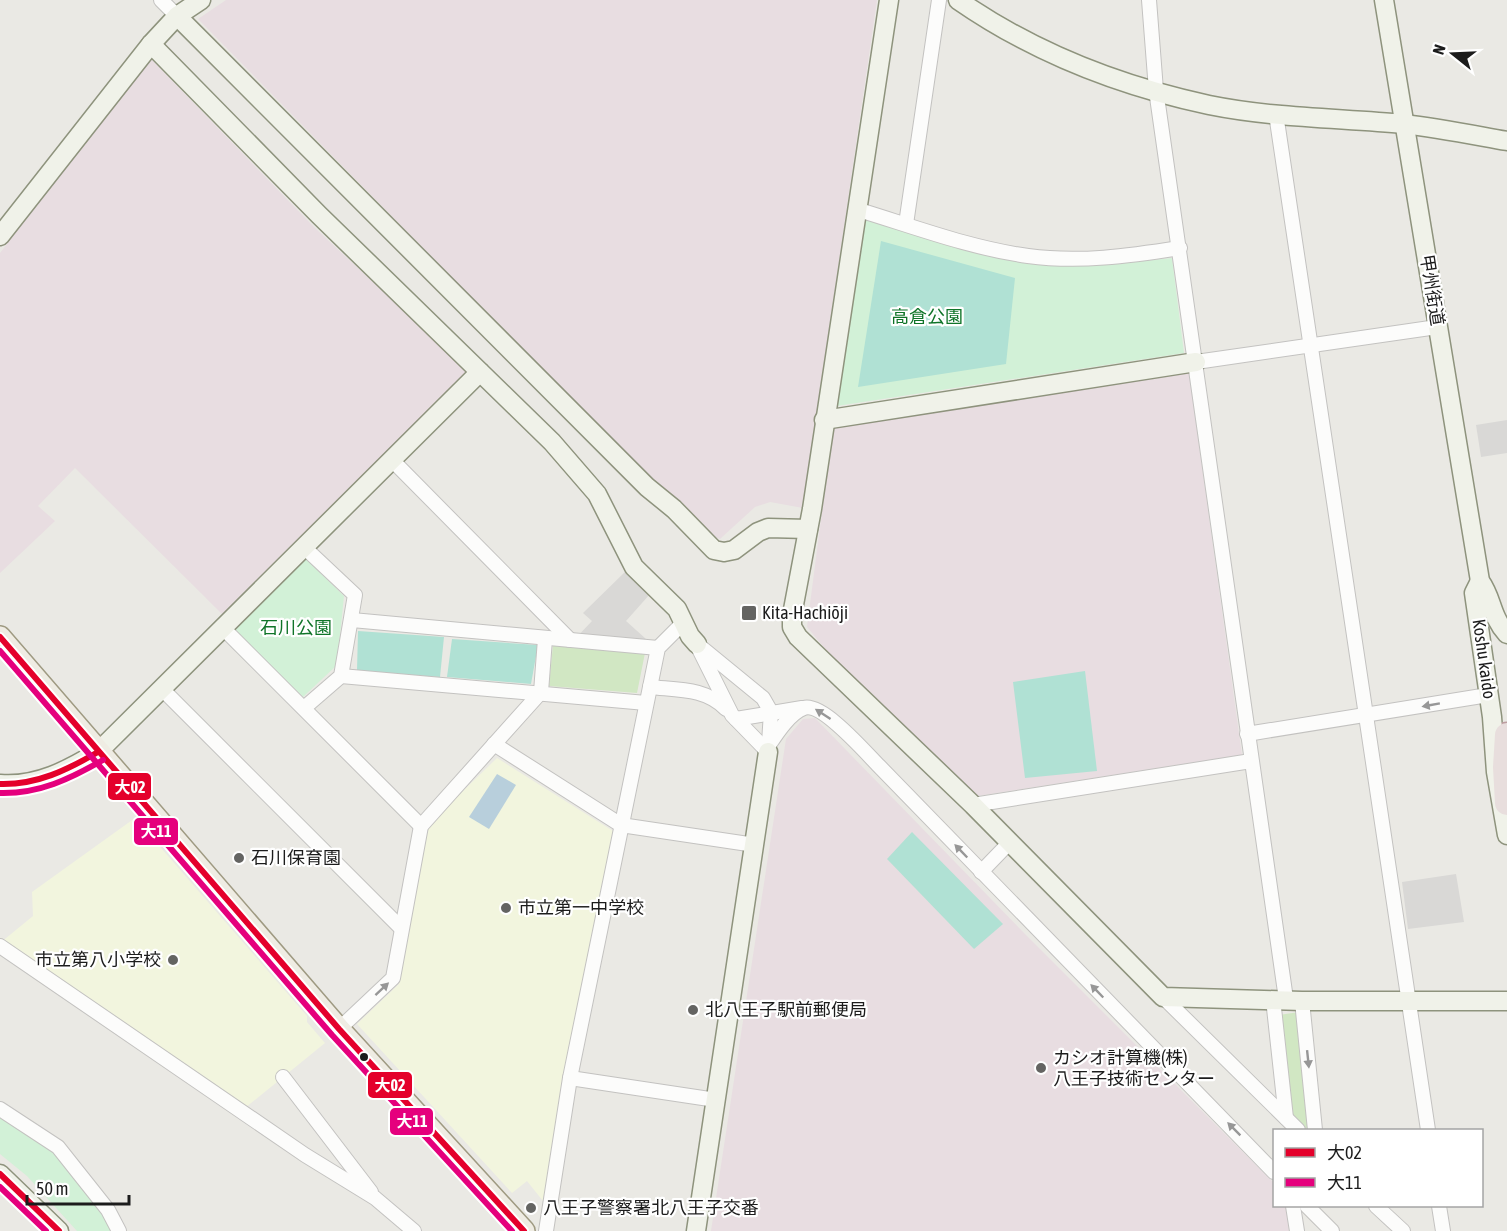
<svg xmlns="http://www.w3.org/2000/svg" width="1507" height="1231" viewBox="0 0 1507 1231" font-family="'Asap Condensed','Noto Sans JP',sans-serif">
<rect width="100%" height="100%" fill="#eae9e4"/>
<!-- industrial -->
<g fill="#e8dde1">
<path d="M226 0H877L803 508 770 502 755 507 720 539 712 536 650 479 198 19Z"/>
<path d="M151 59 314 227 468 371 223 615 75 468 38 506 55 521 0 573V253Z"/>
<path d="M1189 373 1242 755 977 796 827 651 807 627 833 427Z"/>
<path d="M815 718 1024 933 1274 1183V1206H1287L1289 1231H711L786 739 803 719Z"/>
</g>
<!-- education -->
<g fill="#f2f5de">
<path d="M497 758 613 831 543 1201 527 1181 512 1193 357 1024 399 984 429 824Z"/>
<path d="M135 818 307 1016V1022L325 1043 240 1112 0 943 33 916 32 892Z"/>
</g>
<!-- grass -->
<g fill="#d1e7c3">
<path d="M553 645 645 653 637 693 549 686Z"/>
<path d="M1299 1012 1312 1130H1308L1289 1113 1279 1015Z"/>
</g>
<!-- park -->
<g fill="#d2f1d7">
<path d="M866 220C921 236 978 259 1035 263 1082 267 1126 263 1172 258L1184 353 837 406Z"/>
<path d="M305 558 344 596 337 665 303 697 234 629Z"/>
<path d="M0 1109 58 1147 119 1231H77L27 1176 0 1154Z"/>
</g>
<!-- pitch -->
<g fill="#b0e1d4">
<path d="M881 241 1015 278 1006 364 858 387Z"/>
<path d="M358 631 444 637 440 677 357 671Z"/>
<path d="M452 639 538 645 531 684 447 677Z"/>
<path d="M1085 671 1097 771 1025 778 1013 682Z"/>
<path d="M912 832 1003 924 974 949 887 859Z"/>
</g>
<!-- parking -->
<g fill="#d9d8d6">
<path d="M1507 420V453L1481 457 1476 425Z"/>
<path d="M627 570 650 594 626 621 646 639V647L574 640 592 621 583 613Z"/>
<path d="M1456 874 1464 922 1408 929 1402 882Z"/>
</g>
<!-- water -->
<path fill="#b8cfdc" d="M497 774 516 785 489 829 469 817Z"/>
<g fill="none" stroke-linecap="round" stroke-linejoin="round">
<!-- street casing -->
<g stroke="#c3c2c0" stroke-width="16">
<g id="street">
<path d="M161 0 177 16"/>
<path d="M1149 0 1156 90 1286 999"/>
<path d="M1276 114 1428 1130"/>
<path d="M859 210C915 227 970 248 1028 256 1079 263 1129 256 1180 248"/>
<path d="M906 224 939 0"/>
<path d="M1196 362 1437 327"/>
<path d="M392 460 570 640"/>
<path d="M352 620 658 648"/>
<path d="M225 630 421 826"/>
<path d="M697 644 763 698 771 712 769 743"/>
<path d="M699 649 732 715 768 752"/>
<path d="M341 676 646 703"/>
<path d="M650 687C678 690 706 688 726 709"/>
<path d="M163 690 401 928"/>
<path d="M304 708 341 676 355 595 305 548"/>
<path d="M736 719 802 708"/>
<path d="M1247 734 1488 695"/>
<path d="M494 744 621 825 755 845"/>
<path d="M769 745C777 733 790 713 804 708 822 702 866 753 879 766L1274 1172"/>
<path d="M973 805 1251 761"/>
<path d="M981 872 1010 842"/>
<path d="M0 946 305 1155 375 1198 414 1231"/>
<path d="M1163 997 1298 1130"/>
<path d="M1273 999 1286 1118"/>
<path d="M1302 1001 1315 1130"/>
<path d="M339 1029 393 978 421 826 541 692 545 639"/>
<path d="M283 1077 371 1192"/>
<path d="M570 1078 716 1100"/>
<path d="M0 1109 58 1147 108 1210 119 1231"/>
<path d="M1293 1206 1297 1231"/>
<path d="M1307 1206 1332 1231"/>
<path d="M1376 1206 1403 1231"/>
<path d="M1439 1206 1443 1231"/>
<path d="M546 1231 570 1078 658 648 684 622"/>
</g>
</g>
<!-- secondary casing -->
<g stroke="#8e937d" stroke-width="21">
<g id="secondary">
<path d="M889 0 812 509 792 615V627L798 637 973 805 1163 997 1302 1001H1507"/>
<path d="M958 0C1033 52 1120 86 1209 105 1273 118 1339 118 1404 124 1438 128 1473 135 1507 141"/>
<path d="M1384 0 1480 581C1493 599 1490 615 1507 634"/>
<path d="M177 16 647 487 674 509 714 550 724 552 734 550 758 532 768 528 808 529"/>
<path d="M151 44 319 215 552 442 597 494 634 567 677 609 690 636 697 644"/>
<path d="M0 236 151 44 177 16 201 0"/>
<path d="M824 420 1196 362"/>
<path d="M1480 581 1474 593 1492 717 1496 772 1507 835"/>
<path d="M0 784C37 787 68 770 98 752L480 372"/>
<path d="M0 1174 59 1231"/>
<path d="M696 1231 768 752"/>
</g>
</g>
<!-- primary casing -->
<g stroke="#9f9a82" stroke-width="24">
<path id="primary" d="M0 637 339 1029 524 1231"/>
</g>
<!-- highway casing -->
<g stroke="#bd9ea1" stroke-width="27">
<path id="highway" d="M1507 735 1505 767 1507 803"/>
</g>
<!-- street -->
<use href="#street" stroke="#fcfcfb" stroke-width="14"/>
<!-- secondary -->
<use href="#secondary" stroke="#f0f2e9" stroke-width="18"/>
<!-- primary -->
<use href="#primary" stroke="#efece3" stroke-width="21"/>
<!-- highway -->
<use href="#highway" stroke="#e8dedd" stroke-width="24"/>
<!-- bus-1 casing -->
<g stroke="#fff" stroke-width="10">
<g id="bus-1">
<path d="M0 637 339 1029 524 1231"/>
<path d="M0 784C37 785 67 770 98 752"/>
<path d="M0 1174 59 1231"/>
</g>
</g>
<!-- bus-2 casing -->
<g stroke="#fff" stroke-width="10">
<g id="bus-2">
<path d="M0 651 332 1035 512 1231"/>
<path d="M0 793C39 794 70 779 103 760"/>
<path d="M0 1187 46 1231"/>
</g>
</g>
<!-- bus-1 -->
<use href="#bus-1" stroke="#e4002b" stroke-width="6"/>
<!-- bus-2 -->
<use href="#bus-2" stroke="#e5007d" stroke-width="6"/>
</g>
<!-- one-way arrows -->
<defs><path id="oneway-solid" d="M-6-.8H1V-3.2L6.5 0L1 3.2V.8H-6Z" transform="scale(1.5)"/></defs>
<g fill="#979797">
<use href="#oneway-solid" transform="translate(1431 705) rotate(170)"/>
<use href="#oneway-solid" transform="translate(823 714) rotate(-147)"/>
<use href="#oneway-solid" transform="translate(961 851) rotate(-134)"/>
<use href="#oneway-solid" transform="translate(382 989) rotate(-43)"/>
<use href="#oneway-solid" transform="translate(1097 991) rotate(-134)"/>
<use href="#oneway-solid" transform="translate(1308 1059) rotate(84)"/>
<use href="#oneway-solid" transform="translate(1234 1129) rotate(-135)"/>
</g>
<!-- markers -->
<g fill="#646462" stroke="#fff" stroke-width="2">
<rect x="741" y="605" width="16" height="16" rx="3"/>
<circle cx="239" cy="858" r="6"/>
<circle cx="506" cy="908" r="6"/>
<circle cx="173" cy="960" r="6"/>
<circle cx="693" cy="1010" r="6"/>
<circle cx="1041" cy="1068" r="6"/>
<circle cx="531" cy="1208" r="6"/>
</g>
<circle fill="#1c1c1c" stroke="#fff" stroke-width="2" cx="364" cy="1057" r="5"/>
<g text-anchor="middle" stroke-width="4.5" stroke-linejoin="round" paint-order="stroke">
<!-- street labels -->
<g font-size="18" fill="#1c1c1c" stroke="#fff">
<text transform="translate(1432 290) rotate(81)" y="6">甲州街道</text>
<text transform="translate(1484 659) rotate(82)" y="6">Koshu kaido</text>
</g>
<!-- park labels -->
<g font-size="18" fill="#0f7428" stroke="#fff">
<text x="927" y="323">高倉公園</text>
<text x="296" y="634">石川公園</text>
</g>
<!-- poi labels -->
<g font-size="18" fill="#1c1c1c" stroke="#fff" text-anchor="start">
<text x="762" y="619">Kita-Hachiōji</text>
<text x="251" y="864">石川保育園</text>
<text x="518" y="914">市立第一中学校</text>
<text x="161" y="966" text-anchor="end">市立第八小学校</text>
<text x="705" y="1016">北八王子駅前郵便局</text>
<text x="1053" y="1064">カシオ計算機(株)<tspan x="1053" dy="21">八王子技術センター</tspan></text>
<text x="543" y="1214">八王子警察署北八王子交番</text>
</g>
</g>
<g stroke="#fff" stroke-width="2">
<rect x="107" y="772" width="45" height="29" rx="6" fill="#e4002b"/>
<rect x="133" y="817" width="46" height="29" rx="6" fill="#e5007d"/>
<rect x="367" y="1071" width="46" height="28" rx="6" fill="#e4002b"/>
<rect x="389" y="1107" width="45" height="29" rx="6" fill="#e5007d"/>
</g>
<g font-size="16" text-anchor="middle" font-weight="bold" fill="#fff">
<text x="130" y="793">大02</text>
<text x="156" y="837">大11</text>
<text x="390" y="1091">大02</text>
<text x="412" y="1127">大11</text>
</g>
<!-- legend -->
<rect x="1273" y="1129" width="210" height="78" fill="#ffffff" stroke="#a4a4a4" stroke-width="1.5"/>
<rect x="1285" y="1148" width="30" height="9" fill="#e4002b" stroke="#a4a4a4" stroke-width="1.5"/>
<text x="1327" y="1159" font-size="18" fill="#1c1c1c">大02</text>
<rect x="1285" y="1178" width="30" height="9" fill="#e5007d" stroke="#a4a4a4" stroke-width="1.5"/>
<text x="1327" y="1189" font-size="18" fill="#1c1c1c">大11</text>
<!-- north arrow -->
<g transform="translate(1453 54) rotate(288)" stroke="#ffffff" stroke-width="4.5" paint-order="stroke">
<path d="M0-4.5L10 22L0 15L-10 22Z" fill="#1c1c1c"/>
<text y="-9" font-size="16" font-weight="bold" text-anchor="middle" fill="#1c1c1c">N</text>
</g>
<!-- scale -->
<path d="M27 1195v9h102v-9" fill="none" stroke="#1c1c1c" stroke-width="3"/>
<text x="36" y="1195" font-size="18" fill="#1c1c1c" stroke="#ffffff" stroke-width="4.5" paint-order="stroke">50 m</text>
</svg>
